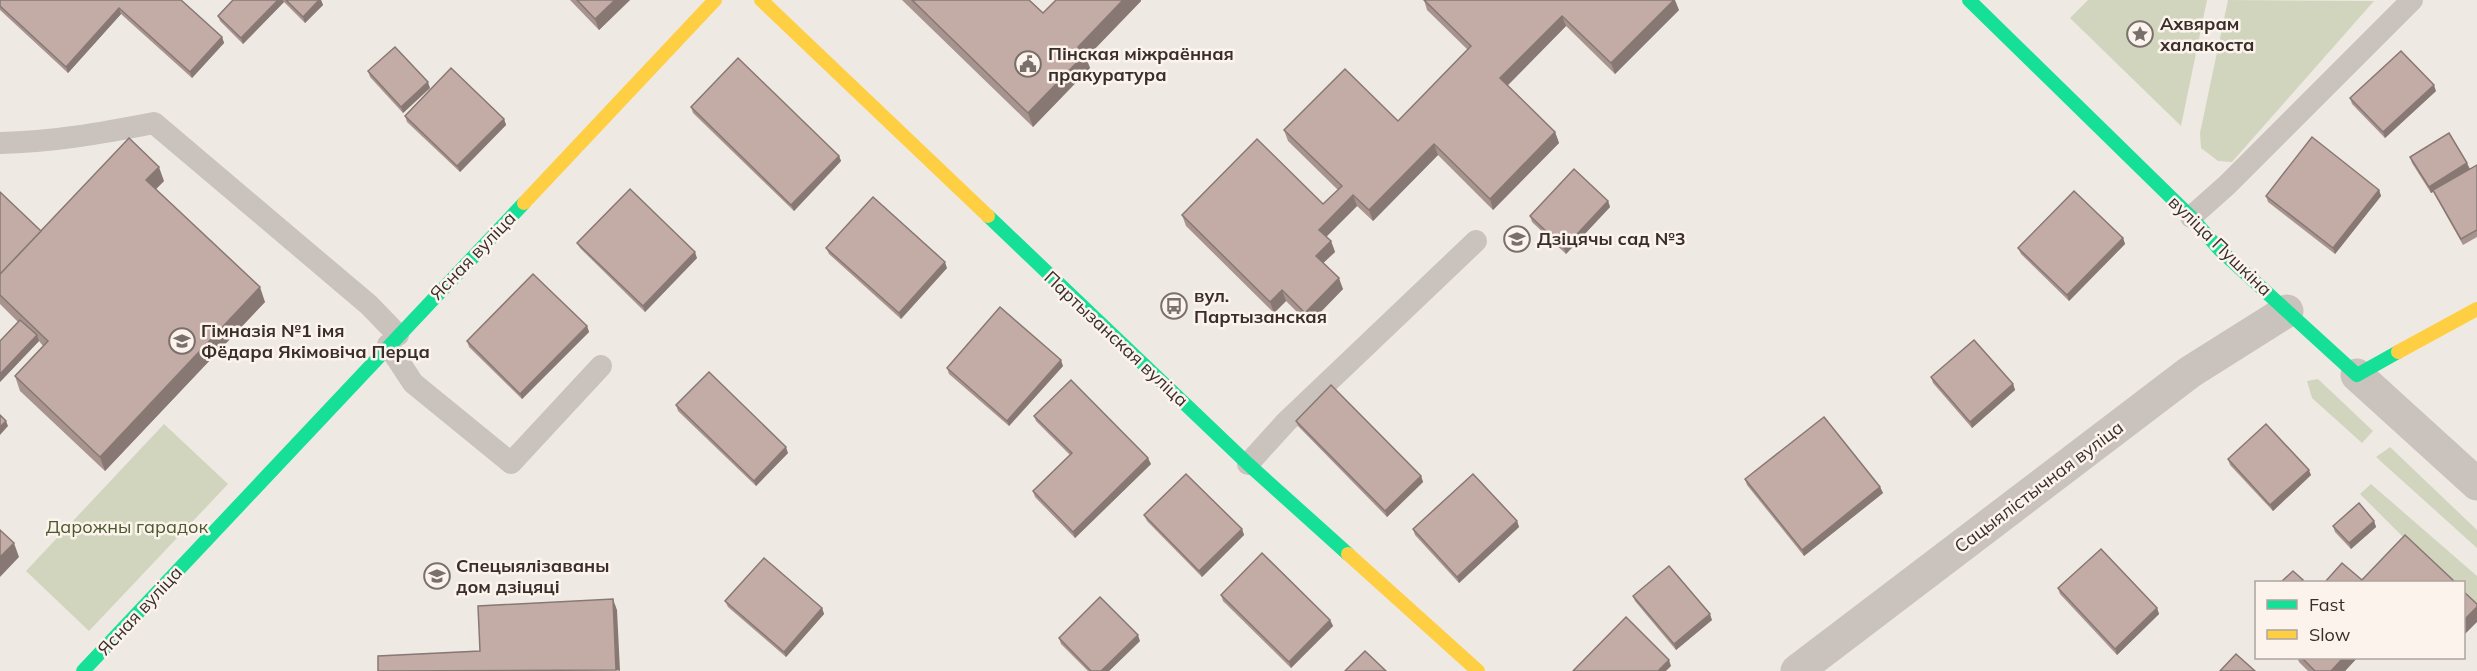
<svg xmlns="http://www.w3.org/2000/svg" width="2477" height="671" viewBox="0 0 2477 671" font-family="Mulish,sans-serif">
<rect width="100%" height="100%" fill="#efe9e4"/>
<!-- green -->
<g fill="#d1d5be">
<path d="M2088 0H2207L2181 126 2070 18Z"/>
<path d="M2228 0 2374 1 2232 162 2218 161 2201 148 2200 133Z"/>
<path d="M2318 379 2373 431 2362 443 2312 398 2307 381Z"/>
<path d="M164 424 228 484 89 631 26 571Z"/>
<path d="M2390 447 2477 530V548L2376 457Z"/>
<path d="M2371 484 2477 576V611L2464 598V582H2448L2360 494Z"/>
</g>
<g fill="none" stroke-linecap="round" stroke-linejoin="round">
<!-- lane -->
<g stroke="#c9c2bd" stroke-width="22">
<path d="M0 143C52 142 103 133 154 123L369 305 398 335"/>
<path d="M2191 217 2227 185 2412 0"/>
<path d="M388 345 413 383 511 463 601 366"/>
<path d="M1248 464 1286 422 1476 241"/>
</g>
<!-- street -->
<g stroke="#c9c2bd" stroke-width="33">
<path d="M2357 375 2477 484"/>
<path d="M1797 671 2190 372 2287 311"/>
</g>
<!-- fast -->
<g stroke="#16e098" stroke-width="14">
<path d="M1969 0 2191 217 2219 249 2357 375 2398 352"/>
<path d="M988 216 1248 464 1348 554"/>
<path d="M83 671 524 203"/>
</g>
<!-- slow -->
<g stroke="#ffcf43" stroke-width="14">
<path d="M761 0 988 216"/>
<path d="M524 203 715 0"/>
<path d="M2398 352 2477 309"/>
<path d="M1348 554 1478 671"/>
</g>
</g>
<!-- wall -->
<g fill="#a8948e">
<path d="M0 0H181L222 37 224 43 192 78 121 14 68 73 0 10Z"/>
<path d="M233 0H321L323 5 305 23 284 2 243 44 220 21 218 16Z"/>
<path d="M570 0H630L599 30Z"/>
<path d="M902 0H1029L1043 13 1056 0H1141V1L1086 58 1090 68 1033 127Z"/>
<path d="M1424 0 1679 10 1615 74 1566 26 1507 86 1555 132 1559 143 1493 210 1438 155 1373 221 1357 206 1326 237 1331 241 1335 252 1323 263 1343 289 1309 324 1286 301 1274 313 1186 226 1182 215 1323 204 1338 190 1288 141 1284 130 1398 121 1468 50 1427 10Z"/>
<path d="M368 71 430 88 403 113 370 77Z"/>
<path d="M2436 91 2385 138 2352 104 2350 98Z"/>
<path d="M691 107 839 156 841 161 794 211 693 113Z"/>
<path d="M405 116 504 119 506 125 460 172 407 122Z"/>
<path d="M2410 157 2470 169 2477 165V237L2463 245 2433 192 2431 193 2412 163Z"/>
<path d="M164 181 156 189 265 302 105 471 20 391 15 376 43 346 39 341 0 382V341L18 322 0 304V192L41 231Z"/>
<path d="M2379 190 2381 196 2335 254 2268 202 2266 196Z"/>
<path d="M1608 201 1610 207 1566 254 1532 222 1530 216Z"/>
<path d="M2123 238 2125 244 2069 301 2021 254 2018 248Z"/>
<path d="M577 243 697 258 645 312 580 248Z"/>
<path d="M826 248 947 268 901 319 829 254Z"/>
<path d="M587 326 589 332 522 399 469 347 467 341Z"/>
<path d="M1063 366 1009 426 949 374 947 368Z"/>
<path d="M1931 377 2013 384 2015 390 1972 428 1933 383Z"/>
<path d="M676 405 788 453 756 486 678 411Z"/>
<path d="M1034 416 1151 464 1075 538 1035 497 1033 491 1070 455 1036 421Z"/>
<path d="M1296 421 1421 476 1423 482 1387 517 1298 426Z"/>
<path d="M2228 459 2311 475 2273 511 2230 465Z"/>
<path d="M1745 479 1880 487 1883 493 1804 556 1747 485Z"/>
<path d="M1144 515 1242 529 1244 535 1202 577 1147 521Z"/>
<path d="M1517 521 1519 527 1459 583 1415 535 1413 529Z"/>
<path d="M2374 521 2376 527 2351 549 2335 532 2333 526Z"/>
<path d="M2058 588 2157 608 2159 614 2117 655 2060 594Z"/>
<path d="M1221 595 1330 620 1333 626 1291 668 1223 601Z"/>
<path d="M1633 596 1712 620 1676 650 1635 601Z"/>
<path d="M725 601 822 608 824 614 786 657 728 607Z"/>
<path d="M1059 638 1140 641 1109 671H1088L1061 644Z"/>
<path d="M2297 657H2358L2345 671H2308L2299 662Z"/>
</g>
<!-- shaded-wall -->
<g fill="#887874">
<path d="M278 0H283L284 2 243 44 241 38Z"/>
<path d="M319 0H321L323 5 305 23 303 17Z"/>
<path d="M615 0H630L599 30 595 19Z"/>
<path d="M1123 0H1141V1L1086 58 1090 68 1033 127 1028 113 1078 47Z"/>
<path d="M1674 0H1675L1679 10 1615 74 1611 63Z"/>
<path d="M119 8 121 14 68 73 66 67Z"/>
<path d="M1562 16 1566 26 1504 89 1500 78Z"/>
<path d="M222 37 224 43 192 78 190 72Z"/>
<path d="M428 82 430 88 403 113 401 107Z"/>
<path d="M2434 85 2436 91 2385 138 2383 132Z"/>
<path d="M504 119 506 125 460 172 457 166Z"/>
<path d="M1555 132 1559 143 1493 210 1490 199Z"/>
<path d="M1434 144 1438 155 1373 221 1369 210Z"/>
<path d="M839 156 841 161 794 211 791 205Z"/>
<path d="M2467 163 2470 169 2431 193 2429 187Z"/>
<path d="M159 167 164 181 151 194 146 180Z"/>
<path d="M2379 190 2381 196 2335 254 2333 248Z"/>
<path d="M1353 195 1357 206 1323 240 1319 230Z"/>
<path d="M1608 201 1610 207 1566 254 1564 248Z"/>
<path d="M2123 238 2125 244 2069 301 2067 295Z"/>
<path d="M1331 241 1335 252 1320 266 1316 256Z"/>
<path d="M695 252 697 258 645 312 643 306Z"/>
<path d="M945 262 947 268 901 319 899 313Z"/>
<path d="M1339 278 1343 289 1309 324 1305 313Z"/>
<path d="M260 287 265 302 105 471 100 457Z"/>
<path d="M1282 290 1286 301 1274 313 1270 302Z"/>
<path d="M587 326 589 332 522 399 520 394Z"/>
<path d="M37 335 39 341 0 382V374Z"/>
<path d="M1061 360 1063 366 1009 426 1007 421Z"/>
<path d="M2013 384 2015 390 1972 428 1970 422Z"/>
<path d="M6 421 8 426 0 435V427Z"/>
<path d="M786 447 788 453 756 486 754 481Z"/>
<path d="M1148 458 1151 464 1075 538 1073 532Z"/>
<path d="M2309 470 2311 475 2273 511 2270 505Z"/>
<path d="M1421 476 1423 482 1387 517 1385 511Z"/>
<path d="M1880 487 1883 493 1804 556 1802 550Z"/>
<path d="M1517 521 1519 527 1459 583 1457 577Z"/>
<path d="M2374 521 2376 527 2351 549 2349 543Z"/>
<path d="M1242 529 1244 535 1202 577 1199 571Z"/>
<path d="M14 543 19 557 0 577V557Z"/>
<path d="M613 599 617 610 620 671 616 670Z"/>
<path d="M2477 607V622L2463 636V621Z"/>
<path d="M822 608 824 614 786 657 784 652Z"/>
<path d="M2157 608 2159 614 2117 655 2115 649Z"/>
<path d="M1710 614 1712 620 1676 650 1674 644Z"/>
<path d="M1330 620 1333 626 1291 668 1289 662Z"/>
<path d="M1138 635 1140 641 1109 671H1101Z"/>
<path d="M2344 657H2358L2345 671H2331Z"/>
<path d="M1669 660 1671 666 1666 671H1658Z"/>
</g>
<!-- building -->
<g fill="#c3aca5" stroke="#887874" stroke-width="1.5">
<path d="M0 0H181L222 37 190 72 119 8 66 67 0 6Z"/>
<path d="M233 0H278L241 38 218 16Z"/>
<path d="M286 0H319L303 17Z"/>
<path d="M577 0H615L595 19Z"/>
<path d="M912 0H1029L1043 13 1056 0H1123L1078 47 1085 54 1028 113Z"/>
<path d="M1424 0H1674L1611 63 1562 16 1500 78 1555 132 1490 199 1434 144 1369 210 1353 195 1319 230 1331 241 1316 256 1339 278 1305 313 1282 290 1270 302 1182 215 1257 139 1323 204 1342 186 1284 130 1345 69 1398 121 1471 46Z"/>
<path d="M395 47 428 82 401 107 368 71Z"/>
<path d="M2401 51 2434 85 2383 132 2350 98Z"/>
<path d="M738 58 839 156 791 205 691 107Z"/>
<path d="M451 68 504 119 457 166 405 116Z"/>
<path d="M2449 133 2467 163 2429 187 2410 157Z"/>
<path d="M2312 137 2379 190 2333 248 2266 196Z"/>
<path d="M129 138 159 167 146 180 260 287 100 457 15 376 48 341 0 295V274Z"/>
<path d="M2477 165V230L2461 239 2433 190Z"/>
<path d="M1574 169 1608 201 1564 248 1530 216Z"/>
<path d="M630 189 695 252 643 306 577 243Z"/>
<path d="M2074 191 2123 238 2067 295 2018 248Z"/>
<path d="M0 192 41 231 0 274Z"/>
<path d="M873 197 945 262 899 313 826 248Z"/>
<path d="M533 274 587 326 520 394 467 341Z"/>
<path d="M1000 307 1061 360 1007 421 947 368Z"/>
<path d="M20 320 37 335 0 374V341Z"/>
<path d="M1974 340 2013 384 1970 422 1931 377Z"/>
<path d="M709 372 786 447 754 481 676 405Z"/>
<path d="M1071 380 1148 458 1073 532 1033 491 1072 453 1034 416Z"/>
<path d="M1331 385 1421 476 1385 511 1296 421Z"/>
<path d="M0 415 6 421 0 427Z"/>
<path d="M1824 417 1880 487 1802 550 1745 479Z"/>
<path d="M2266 424 2309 470 2270 505 2228 459Z"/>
<path d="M1186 474 1242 529 1199 571 1144 515Z"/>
<path d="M1473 474 1517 521 1457 577 1413 529Z"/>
<path d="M2359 503 2374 521 2349 543 2333 526Z"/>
<path d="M0 530 14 543 0 557Z"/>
<path d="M2405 535 2455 582H2360Z"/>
<path d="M2101 549 2157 608 2115 649 2058 588Z"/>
<path d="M1262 553 1330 620 1289 662 1221 595Z"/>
<path d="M764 558 822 608 784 652 725 601Z"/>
<path d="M2342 563 2362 580 2360 582H2325Z"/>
<path d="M1669 566 1710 614 1674 644 1633 596Z"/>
<path d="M2293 571 2303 580 2300 582H2281Z"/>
<path d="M2463 591 2477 604V607L2463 621Z"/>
<path d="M1100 597 1138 635 1101 671H1091L1059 638Z"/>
<path d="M613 599 616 670 378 671V656L480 651 478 606Z"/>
<path d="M1626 617 1669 660 1658 671H1573Z"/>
<path d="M1365 651 1386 671H1345Z"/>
<path d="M2236 654 2255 671H2220Z"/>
<path d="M2301 657H2344L2331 671H2315Z"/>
</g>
<!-- icons -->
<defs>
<g id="sight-ring" transform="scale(1.35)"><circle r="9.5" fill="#fbf3ec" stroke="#796f6b" stroke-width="1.5"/><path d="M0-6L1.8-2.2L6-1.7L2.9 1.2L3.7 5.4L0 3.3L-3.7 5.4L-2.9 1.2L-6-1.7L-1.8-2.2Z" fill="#796f6b"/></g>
<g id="civic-ring" transform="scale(1.35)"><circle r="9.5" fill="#fbf3ec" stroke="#796f6b" stroke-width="1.5"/><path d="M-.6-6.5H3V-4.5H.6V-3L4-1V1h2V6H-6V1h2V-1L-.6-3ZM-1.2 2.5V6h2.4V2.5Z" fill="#796f6b"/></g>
<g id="school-ring" transform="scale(1.35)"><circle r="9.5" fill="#fbf3ec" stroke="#796f6b" stroke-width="1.5"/><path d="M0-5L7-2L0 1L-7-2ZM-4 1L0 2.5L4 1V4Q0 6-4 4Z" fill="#796f6b"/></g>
<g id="bus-ring" transform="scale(1.35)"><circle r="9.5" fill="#fbf3ec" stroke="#796f6b" stroke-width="1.5"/><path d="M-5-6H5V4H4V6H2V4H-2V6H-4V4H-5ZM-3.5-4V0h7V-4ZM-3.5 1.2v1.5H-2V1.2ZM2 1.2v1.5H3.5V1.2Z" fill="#796f6b"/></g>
</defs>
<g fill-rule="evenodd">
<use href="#sight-ring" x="2140" y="34"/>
<use href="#civic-ring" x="1028" y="64"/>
<use href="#school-ring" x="1517" y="239"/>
<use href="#bus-ring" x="1174" y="306"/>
<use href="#school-ring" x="182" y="341"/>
<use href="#school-ring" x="437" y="576"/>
</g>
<g text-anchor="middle" stroke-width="5" stroke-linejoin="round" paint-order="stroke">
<!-- poi labels -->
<g font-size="18" font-weight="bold" fill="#3a2e2a" stroke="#fbf3ec" text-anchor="start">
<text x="2160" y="30">Ахвярам<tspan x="2160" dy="21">халакоста</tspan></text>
<text x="1048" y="60">Пінская міжраённая<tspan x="1048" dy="21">пракуратура</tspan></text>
<text x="1537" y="245">Дзіцячы сад №3</text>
<text x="1194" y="302">вул.<tspan x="1194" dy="21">Партызанская</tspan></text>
<text x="201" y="337">Гімназія №1 імя<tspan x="201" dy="21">Фёдара Якімовіча Перца</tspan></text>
<text x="456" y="572">Спецыялізаваны<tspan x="456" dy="21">дом дзіцяці</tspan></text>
</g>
<!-- street labels -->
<g font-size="18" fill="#3a2e2a" stroke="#fbf3ec">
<text transform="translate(2220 246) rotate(44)" y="6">вуліца Пушкіна</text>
<text transform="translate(473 256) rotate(-46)" y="6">Ясная вуліца</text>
<text transform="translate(1116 339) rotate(43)" y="6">Партызанская вуліца</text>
<text transform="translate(2039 487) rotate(-37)" y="6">Сацыялістычная вуліца</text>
<text transform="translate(140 611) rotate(-47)" y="6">Ясная вуліца</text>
</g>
<!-- park labels -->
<g font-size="18" fill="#4c592d" stroke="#fbf3ec">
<text x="127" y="533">Дарожны гарадок</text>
</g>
</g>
<!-- legend -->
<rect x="2255" y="581" width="210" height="78" fill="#fbf3ec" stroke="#aea49e" stroke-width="1.5"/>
<rect x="2267" y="600" width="30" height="9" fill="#16e098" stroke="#aea49e" stroke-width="1.5"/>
<text x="2309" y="611" font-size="18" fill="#3a2e2a">Fast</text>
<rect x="2267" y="630" width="30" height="9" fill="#ffcf43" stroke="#aea49e" stroke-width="1.5"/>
<text x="2309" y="641" font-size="18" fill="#3a2e2a">Slow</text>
</svg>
